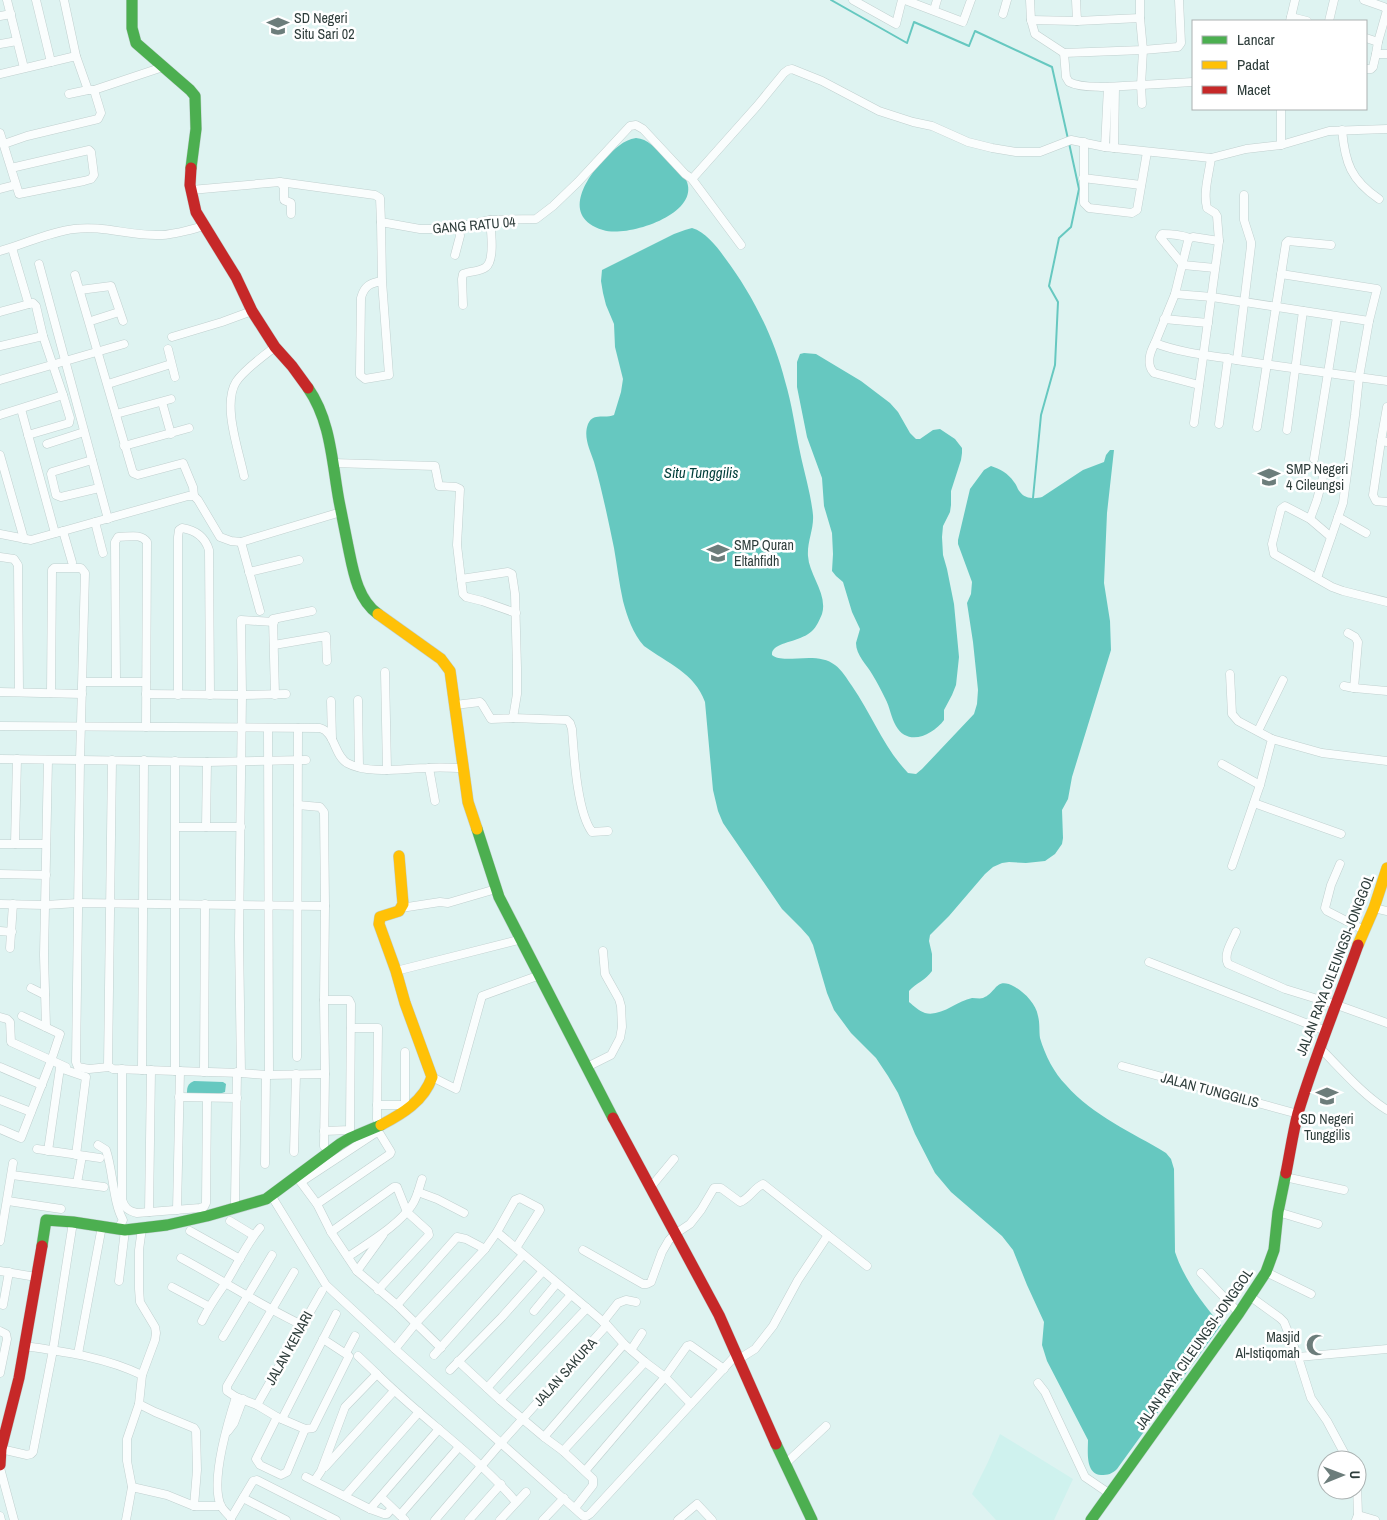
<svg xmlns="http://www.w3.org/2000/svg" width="1387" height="1520" viewBox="0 0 1387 1520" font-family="'Archivo Narrow',sans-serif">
<rect width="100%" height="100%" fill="#def3f1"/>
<!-- built -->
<path fill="#cff2ee" d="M1000 1434 1073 1479 1054 1520H996L972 1494 988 1462Z"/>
<!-- water -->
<g fill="#66c8c0">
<path d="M636 138C648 139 655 148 664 156 672 163 683 172 687 182 699 215 626 238 603 230 561 217 585 179 605 158 615 149 623 140 636 138Z"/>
<path d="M692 228C706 232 717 247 725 258 752 294 774 337 785 381 792 404 795 428 800 452 804 472 811 494 813 515 814 529 807 542 808 556 809 575 828 594 822 614 820 619 816 628 812 631 803 640 782 642 775 648 772 651 772 652 772 655 783 665 817 650 835 665 842 670 847 679 852 686 872 715 884 748 908 773L916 774 922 769 974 714 977 704 978 690 973 642 967 603 971 594 972 582 958 544V540L970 489 984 470 991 466C1000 469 1008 473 1014 482 1017 485 1017 489 1020 492 1025 499 1035 499 1042 497L1083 470 1104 462 1106 455 1110 450H1114L1107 513 1104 583 1110 621 1111 650 1072 777 1068 799 1062 810 1063 838 1062 844 1055 854 1045 861 1026 863 1009 862 1002 863 993 867 985 874 949 916 930 935 929 941 932 954V971C926 980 916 983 909 991V1002C914 1006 919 1011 925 1013 941 1017 957 1001 972 998 976 998 980 999 983 998 997 993 995 976 1015 987 1025 993 1036 1004 1038 1016 1040 1023 1039 1031 1040 1038 1045 1055 1054 1073 1066 1085 1093 1116 1132 1132 1166 1153L1171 1159 1174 1169 1175 1252C1184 1279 1202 1303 1221 1325L1117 1469C1112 1474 1108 1475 1101 1475 1085 1474 1088 1451 1088 1440L1047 1361 1042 1345 1044 1322 1027 1285 1013 1250 1002 1236 951 1192 935 1173 915 1134 898 1093 888 1076 876 1058 851 1033 834 1010 827 993 813 945 809 937 801 928 782 909 723 823 718 811 713 790 705 702C695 673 667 663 644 646 633 634 627 616 623 601 619 583 617 565 614 548 608 519 602 490 594 462 590 450 583 437 588 424 593 412 605 419 614 415L621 392 623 379 615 347 614 324 606 305 603 293 601 281 602 270 674 234 685 230Z"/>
<path d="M804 353 816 354 861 381 890 403 898 412 910 433 916 439H920L933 430 940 429 955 439 962 448V453L961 460 951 491V505L950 512 943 526 942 537 943 555 947 569 954 604 959 657 956 685 952 695 944 710V720C933 735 908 747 896 726 891 718 890 707 885 698 881 690 877 682 872 674 867 665 856 655 856 643 857 639 859 633 860 629L852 612 843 582 836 576 832 571 833 554 832 533 824 506 822 478 807 437 797 387V362L800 354Z"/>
<path d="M194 1081 223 1082 226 1084 225 1092 219 1094H187C187 1088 187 1084 194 1081Z"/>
</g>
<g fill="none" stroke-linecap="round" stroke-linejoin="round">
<!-- stream -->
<g stroke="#66c8c0" stroke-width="2">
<path d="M831 0 907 43 914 22 969 46 975 31 1052 67 1068 139"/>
<path d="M1033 498 1041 415 1055 365 1058 302 1049 286 1059 238 1071 227 1079 189 1069 143"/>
</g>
<!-- street casing -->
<g stroke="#c0d0cf" stroke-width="9">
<g id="street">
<path d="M7 0 24 68"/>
<path d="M36 0 51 62"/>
<path d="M64 0 76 56"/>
<path d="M853 0 896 24 902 0"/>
<path d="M905 0 963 22 971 0"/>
<path d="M1030 0 1031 20 1035 34 1064 53 1143 50 1178 47 1181 43 1179 0"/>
<path d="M1076 0 1077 21 1140 18"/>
<path d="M1140 0V18L1143 50 1141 85 1193 82"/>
<path d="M1364 0 1384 7 1387 10 1378 42"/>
<path d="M934 10 937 0"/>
<path d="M1003 14 1007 0"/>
<path d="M0 16 11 14"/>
<path d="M1291 17 1295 0"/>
<path d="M1031 20 1077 21"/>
<path d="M1290 21 1291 17 1307 21"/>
<path d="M1329 21 1334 0"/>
<path d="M1366 38 1378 42 1376 54H1387"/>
<path d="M0 44 17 41"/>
<path d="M1064 53 1066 77 1069 82C1084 90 1123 86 1141 85L1142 104"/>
<path d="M1366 69H1371L1373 67 1376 54"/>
<path d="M0 74 76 56 88 90H94L163 67"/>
<path d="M69 94 88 90"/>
<path d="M1281 109V145"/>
<path d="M1342 130C1345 163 1351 180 1379 199"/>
<path d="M0 133 19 194 84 181 91 179 94 175 91 152 89 150 11 168"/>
<path d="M1084 142V203L1089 208 1132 213 1137 210 1147 152"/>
<path d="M4 144 27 136 98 119 101 113 94 90"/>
<path d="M1105 147 1108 87"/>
<path d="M1114 148 1115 87"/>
<path d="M1083 178 1141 185"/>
<path d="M692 179 757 106 784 73 788 70 792 69 822 81 879 111 913 122 932 126 968 142 992 148 1016 152H1040L1071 140 1105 147 1211 158 1246 149 1281 145 1329 131 1387 129"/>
<path d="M280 182 284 187V200L291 203V214"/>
<path d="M0 189 15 185"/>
<path d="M191 190 280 182 375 195 380 198 381 222 420 229H449L490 220 536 219 553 206 578 182 630 126 636 125 643 129 685 174 692 179 741 245"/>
<path d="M381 222 382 281 389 375 365 379 360 375V371L361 298C364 286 370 283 382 281"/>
<path d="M1190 238C1181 235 1172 234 1162 234L1160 237 1183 265 1215 268"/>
<path d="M0 251C25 244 49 232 74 229 103 225 130 236 159 235 174 235 189 230 204 226"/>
<path d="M455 255 460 236 459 228"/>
<path d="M39 264 108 519"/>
<path d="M1281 274 1377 289 1369 321"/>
<path d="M75 275 133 473 138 475 183 463 193 487 194 496"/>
<path d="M80 290 111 286 123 321"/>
<path d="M1175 294 1188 241 1190 238 1193 237 1219 241"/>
<path d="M463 305 462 279 463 274C470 271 480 272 486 267 495 260 491 231 490 220"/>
<path d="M0 312 29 304"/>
<path d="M1164 319 1208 323"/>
<path d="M94 320 119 312"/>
<path d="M172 337 222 322 252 311"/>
<path d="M1155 343C1150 352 1146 365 1154 373L1199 385"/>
<path d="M0 346 43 336"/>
<path d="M168 349 175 377"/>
<path d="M1237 360 1251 246V242L1244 220V195"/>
<path d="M0 380 124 344"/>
<path d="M108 384 171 364"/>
<path d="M162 402 171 434"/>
<path d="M1387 407 1381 441 1387 442"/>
<path d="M21 409 55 533"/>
<path d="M116 414 171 399"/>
<path d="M0 415 63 395 43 336 36 306 33 303 29 304 28 302 12 248"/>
<path d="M1194 423 1219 241 1217 216 1215 213 1207 208C1203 192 1209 174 1211 158"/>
<path d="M1219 424 1228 358"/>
<path d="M1257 427 1286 243 1288 241 1331 245"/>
<path d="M1287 430 1303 311"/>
<path d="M28 435 69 423 70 418 63 395"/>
<path d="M1381 441 1373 495 1376 501 1387 502"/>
<path d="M47 444 84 432"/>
<path d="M124 446 189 428"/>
<path d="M0 455 24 539"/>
<path d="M1314 459 1337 317"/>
<path d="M92 460 52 472 51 474 56 495 61 497 99 488"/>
<path d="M333 463 435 466 439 486 456 487 460 489 457 545 461 579 508 572 512 574 515 594 517 668V694L513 718 491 719 482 704 480 702 455 705"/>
<path d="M1324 473 1317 500 1310 519 1285 506 1281 509 1272 544 1274 554 1332 587 1343 591 1387 602"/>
<path d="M244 476C239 451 222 405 236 382 244 370 263 356 275 347"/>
<path d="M1338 517 1366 533"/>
<path d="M1310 519 1331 537"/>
<path d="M95 522 103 553"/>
<path d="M63 531 72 562"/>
<path d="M0 534 31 540 188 496H194L198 500 220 537 231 541 241 542 341 512"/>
<path d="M241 542 260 611"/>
<path d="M0 557 14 559 18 565 19 692"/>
<path d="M249 572 299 560"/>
<path d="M1317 578 1343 503 1355 415 1359 377 1369 321 1212 297 1175 294 1155 343C1178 352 1205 355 1230 359 1282 367 1335 374 1387 381"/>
<path d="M461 579 463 594 466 597 482 601 516 613"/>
<path d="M274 622 241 620 242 695 286 694"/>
<path d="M1348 633 1355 637 1358 642 1354 688"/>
<path d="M274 645 326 636 327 661"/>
<path d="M385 672 387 770"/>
<path d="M1230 674 1232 714 1238 721 1272 739 1260 785 1232 866"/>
<path d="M116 681 115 542 118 537C128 537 141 533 147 542L146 727"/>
<path d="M83 682H146"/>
<path d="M1344 686 1354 688 1387 691"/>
<path d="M0 692 82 694"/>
<path d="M146 694 242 695 239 937 241 1073 266 1075 325 1074"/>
<path d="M178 695V537L179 530 182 528C195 530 205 537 209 550L210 695"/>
<path d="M275 695 273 619 312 611"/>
<path d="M358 700 359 767"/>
<path d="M331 701 332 739"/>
<path d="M513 718 567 720 570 723 572 729C574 755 577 812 592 832L608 831"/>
<path d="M0 726 320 728C335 732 334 755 347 763 369 775 404 768 428 768 439 767 451 768 462 768"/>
<path d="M268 728 269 1075"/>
<path d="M1258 731 1283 680"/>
<path d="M1272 739 1322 753 1387 761"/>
<path d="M0 759 80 760 85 573 81 568H54L52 570 51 693"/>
<path d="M112 760 108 1066 113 1069 241 1073"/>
<path d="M1222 764 1260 785"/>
<path d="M429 768 435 801"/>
<path d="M1254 803 1341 834"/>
<path d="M176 827H241"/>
<path d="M206 827 207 762"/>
<path d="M0 844H46"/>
<path d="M15 844 17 759"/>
<path d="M1340 864 1331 885 1325 908 1327 911 1364 930"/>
<path d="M0 874 46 875"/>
<path d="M0 904 45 905 78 903 325 906 324 812 320 807 298 805"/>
<path d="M401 908 440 902 448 903 496 889"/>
<path d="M1374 908 1387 911"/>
<path d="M0 931 12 932"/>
<path d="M1236 932C1232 942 1223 954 1228 964L1285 989 1337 1005 1387 1023"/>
<path d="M10 948 13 904"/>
<path d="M1149 962 1326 1031"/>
<path d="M396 971 522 939"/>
<path d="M31 988 45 995"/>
<path d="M0 1017 7 1019 10 1022 11 1042 66 1067"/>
<path d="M46 1027 44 955 48 760"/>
<path d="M351 1028H378L377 1119"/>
<path d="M1320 1048C1341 1069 1362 1094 1387 1110"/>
<path d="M297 1057 298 728"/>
<path d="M1122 1066 1298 1114"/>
<path d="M0 1067 42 1085"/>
<path d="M109 1067 89 1069 78 1067 76 1062 80 760 207 762 306 760"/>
<path d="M587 1067 611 1055 620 1038 622 1027 621 1006 619 999 605 974 603 951"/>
<path d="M122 1069V1200C125 1208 128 1211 137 1213L200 1208 204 1207 206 1203 207 1098"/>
<path d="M142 1070 144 760"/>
<path d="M175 1071V761"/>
<path d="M204 1072 205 904"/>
<path d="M432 1077 456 1089 482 996 540 975"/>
<path d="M179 1097 237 1098"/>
<path d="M0 1100 31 1112"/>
<path d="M377 1105H405V1052"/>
<path d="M0 1129 21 1138 51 1061 60 1034 22 1016"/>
<path d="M324 1131 350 1130 351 1004 349 1000H324L325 906"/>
<path d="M98 1145 106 1150C113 1170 113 1203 123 1220L118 1229"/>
<path d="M324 1146 325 1074 324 1000"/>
<path d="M37 1149 100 1158"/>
<path d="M48 1151 60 1068 86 1077 76 1155"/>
<path d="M294 1152 296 1074"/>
<path d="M265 1164 266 1075"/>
<path d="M12 1175 104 1187"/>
<path d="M297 1177 317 1204 331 1232 357 1271 397 1305 441 1348"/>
<path d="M1285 1177 1344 1190"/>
<path d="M301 1182 374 1134 377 1133 380 1134 391 1152 390 1154 317 1204"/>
<path d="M77 1183 82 1156"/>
<path d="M650 1188 674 1159"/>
<path d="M418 1192 437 1199 464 1213"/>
<path d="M271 1195 326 1285 395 1349 583 1516H587L590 1514 737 1354"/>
<path d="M8 1201 61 1209"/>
<path d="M235 1202 237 1072"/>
<path d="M177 1210 180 1071"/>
<path d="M149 1212 151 1070"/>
<path d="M1278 1212 1318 1224"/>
<path d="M230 1221 253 1235"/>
<path d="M190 1231 240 1259"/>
<path d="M331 1232 394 1187H397L407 1212 428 1231 429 1235 378 1290"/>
<path d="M497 1232 607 1325 624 1344 645 1362 665 1377 691 1404"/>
<path d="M0 1241 13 1163"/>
<path d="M583 1250 643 1284H647L651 1282 662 1252 669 1240 675 1234 690 1224 701 1210 714 1188H721L740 1202C749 1199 754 1188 763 1184L867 1266"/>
<path d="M348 1257C368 1243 398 1226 412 1205 417 1198 419 1188 422 1179"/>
<path d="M181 1258C222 1280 260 1305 302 1325"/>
<path d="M0 1271 36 1277"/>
<path d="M357 1271 383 1235"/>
<path d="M294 1272 227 1386V1391L236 1397 257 1405 277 1417 305 1429 313 1428 349 1356 323 1339"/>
<path d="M1266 1272 1311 1294"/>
<path d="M1201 1273 1239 1313"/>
<path d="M119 1281 125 1230"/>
<path d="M172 1287 208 1306"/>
<path d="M1251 1297 1280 1318 1284 1322 1298 1357 1311 1398 1327 1421 1348 1460"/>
<path d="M3 1305 9 1272"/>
<path d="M397 1305 457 1237 466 1239 485 1249"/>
<path d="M534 1311 557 1283"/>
<path d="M202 1321C209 1306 218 1294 227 1281 238 1263 247 1243 260 1228"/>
<path d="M603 1322 618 1303 626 1300 636 1302"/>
<path d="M0 1331 6 1334 7 1339 0 1373"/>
<path d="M223 1337 272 1255"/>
<path d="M24 1346C65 1352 105 1357 142 1375"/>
<path d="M395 1349 416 1323 485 1249 497 1232 515 1200 520 1198 539 1208 540 1210 516 1248"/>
<path d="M631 1350 642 1333"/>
<path d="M346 1353 355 1336"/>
<path d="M78 1354 102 1226"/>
<path d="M434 1355 523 1255"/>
<path d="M358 1356 377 1374"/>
<path d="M1298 1357 1387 1349"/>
<path d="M739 1359 755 1349 773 1326 798 1280 828 1235"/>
<path d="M458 1361 500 1400 544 1437 624 1344"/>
<path d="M450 1370 502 1317 543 1271"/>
<path d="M1038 1383 1045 1392 1085 1477 1110 1494"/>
<path d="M487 1388 571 1295"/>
<path d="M500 1400 587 1308"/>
<path d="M139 1404 155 1412 194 1428 196 1431 197 1470 194 1506"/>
<path d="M257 1405 322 1291"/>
<path d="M277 1417 256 1459 260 1465 281 1475 287 1472 305 1429"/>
<path d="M282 1419 336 1314"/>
<path d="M228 1431 234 1423 243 1399"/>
<path d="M544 1437 563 1451 593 1479V1485L575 1508"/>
<path d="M1 1449 27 1455 31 1454 33 1452 53 1350 73 1222"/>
<path d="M563 1451 645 1362"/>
<path d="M785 1464 826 1426"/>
<path d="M325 1467 394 1391"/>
<path d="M0 1468 14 1520"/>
<path d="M585 1471 665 1377 687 1346 690 1345 724 1369"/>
<path d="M306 1477 370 1509 384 1514H387L392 1508"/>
<path d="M315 1480 321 1471 345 1407 377 1374C422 1419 475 1454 516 1502"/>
<path d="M132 1487 167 1495 194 1506H221"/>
<path d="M345 1496 419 1412"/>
<path d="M381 1497 405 1520"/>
<path d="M243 1498 286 1520"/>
<path d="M370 1509 439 1429"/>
<path d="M400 1515 459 1447"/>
<path d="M1358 1515 1375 1520"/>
<path d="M0 1516 1 1520"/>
<path d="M231 1518 253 1481 257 1480 336 1520"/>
<path d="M126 1520 132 1487 127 1461V1439L139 1404 142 1375 155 1340 156 1333 155 1327 140 1302 139 1289V1250L142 1228"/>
<path d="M231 1520V1518C228 1514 223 1510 221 1506 210 1482 228 1422 236 1397"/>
<path d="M435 1520 501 1443 607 1325"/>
<path d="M469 1520 501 1484"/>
<path d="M500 1520 526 1492"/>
<path d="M543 1520 564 1498"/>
<path d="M678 1520 697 1504 712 1520"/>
<path d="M1356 1520 1358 1515 1357 1485"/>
</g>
</g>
<!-- fast casing -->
<g stroke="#c0d0cf" stroke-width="12">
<g id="fast">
<path d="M132 0V28L136 43 190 90 195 96 196 129 191 168"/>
<path d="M308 388C331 421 332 463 339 501 342 516 345 531 348 546 353 570 357 599 378 614"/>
<path d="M477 829 499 897 613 1118"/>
<path d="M42 1246 46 1220 73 1222 125 1230 167 1225 207 1216 266 1199 340 1144 350 1138 381 1125"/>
<path d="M776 1444 812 1520"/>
<path d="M1091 1520 1239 1313 1266 1272 1274 1250 1278 1212 1286 1173"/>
</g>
</g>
<!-- slow casing -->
<g stroke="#c0d0cf" stroke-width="12">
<g id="slow">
<path d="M378 614 441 659 450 671 468 802 477 829"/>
<path d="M1358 945 1374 908 1387 868"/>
<path d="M381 1125C402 1114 424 1101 432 1077L405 1003 396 971 379 924 380 917 399 911 403 904 399 856"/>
</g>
</g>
<!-- jam casing -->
<g stroke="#c0d0cf" stroke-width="12">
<g id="jam">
<path d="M191 168 190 185 196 212 236 277 252 311 275 347 292 366 308 388"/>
<path d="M613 1118 719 1315 776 1444"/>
<path d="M1286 1173C1290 1153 1293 1132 1298 1113 1315 1056 1338 1001 1358 945"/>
<path d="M0 1465 1 1449 19 1378 42 1246"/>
</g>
</g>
<!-- street -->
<use href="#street" stroke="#fafdfd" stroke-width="8"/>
<!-- fast -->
<use href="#fast" stroke="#4caf50" stroke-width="11"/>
<!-- slow -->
<use href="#slow" stroke="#ffc107" stroke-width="11"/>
<!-- jam -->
<use href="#jam" stroke="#c62828" stroke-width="11"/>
</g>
<!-- icons -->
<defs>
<g id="school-bare" transform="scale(1.725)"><path d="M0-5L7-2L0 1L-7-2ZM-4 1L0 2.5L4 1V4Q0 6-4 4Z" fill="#6c7d7b" stroke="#fff" stroke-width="2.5" paint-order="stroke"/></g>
<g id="mosque-bare" transform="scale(1.725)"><path d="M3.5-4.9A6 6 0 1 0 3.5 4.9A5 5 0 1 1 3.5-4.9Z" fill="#6c7d7b" stroke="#fff" stroke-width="2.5" paint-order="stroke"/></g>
</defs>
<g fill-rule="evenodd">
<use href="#school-bare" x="278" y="26"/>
<use href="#school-bare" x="1269" y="477"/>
<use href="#school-bare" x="718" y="553"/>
<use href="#school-bare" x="1327" y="1096"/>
<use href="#mosque-bare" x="1317" y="1345"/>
</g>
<g text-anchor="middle" stroke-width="5" stroke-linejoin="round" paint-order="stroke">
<!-- poi labels -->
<g font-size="14" fill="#2e3d3b" stroke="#fff" text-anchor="start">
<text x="294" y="23">SD Negeri<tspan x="294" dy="16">Situ Sari 02</tspan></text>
<text x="1286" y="474">SMP Negeri<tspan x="1286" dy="16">4 Cileungsi</tspan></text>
<text x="734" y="550">SMP Quran<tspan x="734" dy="16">Eltahfidh</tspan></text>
<text x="1327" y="1124" text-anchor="middle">SD Negeri<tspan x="1327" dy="16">Tunggilis</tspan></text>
<text x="1300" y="1342" text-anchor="end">Masjid<tspan x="1300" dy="16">Al-Istiqomah</tspan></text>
</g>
<!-- street labels -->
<g font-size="14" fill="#2e3d3b" stroke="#fff">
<text transform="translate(474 225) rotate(-5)" y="5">GANG RATU 04</text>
<text transform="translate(1335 965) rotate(-69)" y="5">JALAN RAYA CILEUNGSI-JONGGOL</text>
<text transform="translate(1210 1090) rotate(15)" y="5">JALAN TUNGGILIS</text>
<text transform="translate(289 1348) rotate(-61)" y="5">JALAN KENARI</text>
<text transform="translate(1194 1349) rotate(-55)" y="5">JALAN RAYA CILEUNGSI-JONGGOL</text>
<text transform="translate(565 1372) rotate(-48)" y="5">JALAN SAKURA</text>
</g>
<!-- water labels -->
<g font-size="15" font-style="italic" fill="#013d39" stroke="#fff">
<text x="701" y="478">Situ Tunggilis</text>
</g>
</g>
<!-- legend -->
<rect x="1192" y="20" width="175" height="90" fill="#ffffff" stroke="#abb1b1"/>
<rect x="1202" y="36" width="25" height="8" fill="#4caf50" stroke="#abb1b1"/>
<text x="1237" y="45" font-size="15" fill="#2e3d3b">Lancar</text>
<rect x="1202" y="61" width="25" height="8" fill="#ffc107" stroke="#abb1b1"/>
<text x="1237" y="70" font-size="15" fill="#2e3d3b">Padat</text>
<rect x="1202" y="86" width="25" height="8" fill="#c62828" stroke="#abb1b1"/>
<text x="1237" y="95" font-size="15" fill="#2e3d3b">Macet</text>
<!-- north arrow -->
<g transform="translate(1342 1475) rotate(89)"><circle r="24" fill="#ffffff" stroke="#abb1b1"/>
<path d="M0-4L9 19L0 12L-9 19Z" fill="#6c7d7b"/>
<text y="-8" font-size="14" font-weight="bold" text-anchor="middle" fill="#2e3d3b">U</text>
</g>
</svg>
